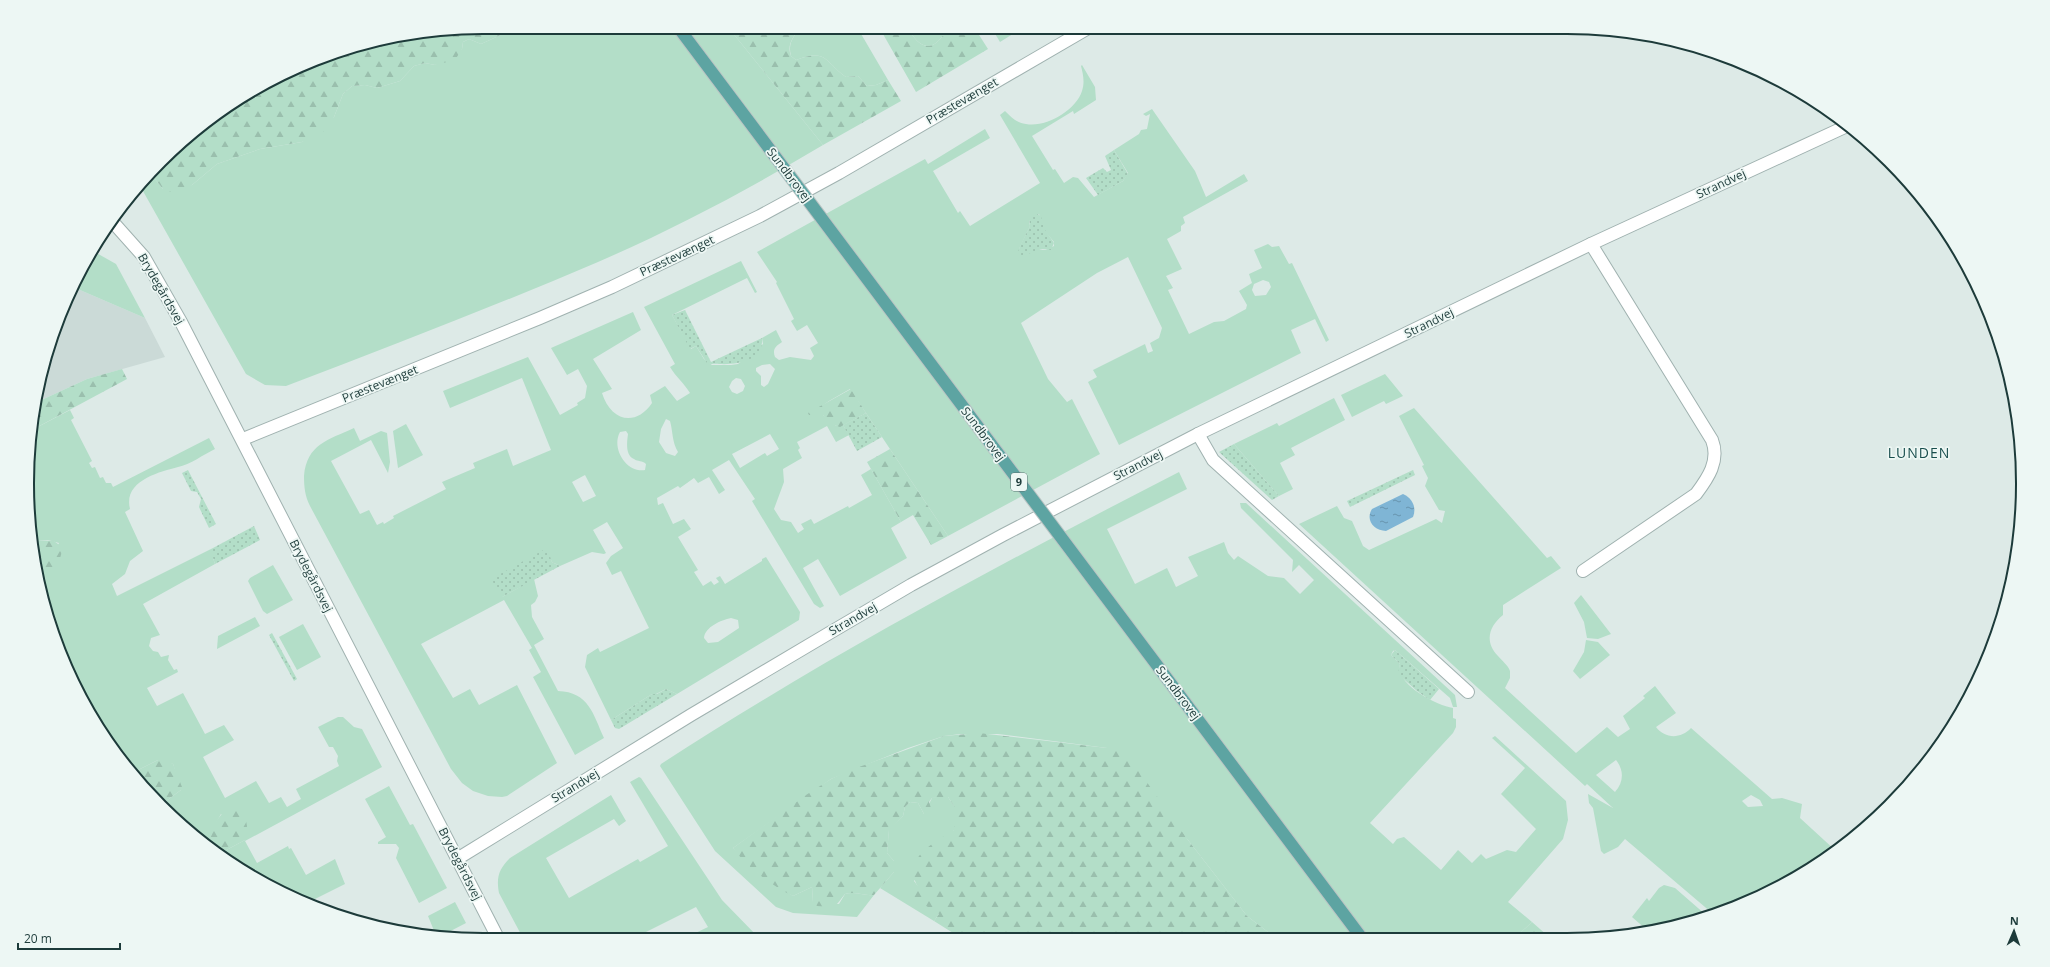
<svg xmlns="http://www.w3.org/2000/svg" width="2050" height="967" viewBox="0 0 2050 967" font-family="'Open Sans',sans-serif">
<defs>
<pattern id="forest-firs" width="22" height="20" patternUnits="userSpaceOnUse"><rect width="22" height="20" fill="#b3dec8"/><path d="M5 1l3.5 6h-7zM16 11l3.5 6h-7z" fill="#9abfad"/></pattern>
<pattern id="garden-dots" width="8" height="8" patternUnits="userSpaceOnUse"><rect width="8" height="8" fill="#b3dec8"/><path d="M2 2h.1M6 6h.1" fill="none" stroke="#9abfad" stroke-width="1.8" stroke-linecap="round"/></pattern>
<pattern id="water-ripples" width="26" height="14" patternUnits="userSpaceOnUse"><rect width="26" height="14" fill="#7fb5d5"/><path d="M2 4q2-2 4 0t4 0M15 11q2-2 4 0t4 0" fill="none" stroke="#6794ae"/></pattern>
</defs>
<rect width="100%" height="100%" fill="#ddeae7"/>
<!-- built -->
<path fill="#cbdad7" d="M73 287 145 318 165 357 87 379 35 403 36 394 62 309Z"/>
<!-- green -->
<g fill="#b3dec8" fill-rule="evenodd">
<path d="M518 27H728L823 145C751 188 676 228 598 262 495 306 391 346 286 386L265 385 246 374 139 184 150 173 163 189 192 185 217 164 260 149 302 142 334 117 343 94 352 86 365 85 377 88 400 81 414 66 425 63 435 65 462 49 463 42 469 39 481 44Z"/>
<path d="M798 27H857L888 80 876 85 867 86 858 76 846 77C825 62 827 48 796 60L791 56C788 44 792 39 799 29Z"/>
<path d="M907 27H942L944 34C929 56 917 44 907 27Z"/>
<path d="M991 27H1024L1000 42Z"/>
<path d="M1082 65 1095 87 1096 100 1074 114 1073 111 1032 136 1053 170 1055 169 1064 183 1073 177 1078 178 1094 197 1123 181 1128 173 1114 150 1139 134 1141 130 1147 129 1150 114 1146 116 1143 114 1152 109 1195 171 1206 197 1244 174 1248 181 1183 217 1185 223 1181 226V231L1167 239 1182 269 1166 276 1173 288 1168 290 1189 334 1214 322 1224 321 1246 309 1247 305 1239 291 1252 283 1249 274 1262 268 1254 250 1268 244 1272 247 1279 246 1289 264 1292 263 1329 340 1326 342 1315 319 1291 330 1301 353 1119 445 1088 382 1097 377 1093 370 1145 344 1148 353 1153 351 1150 343 1159 338 1162 328 1128 257 1097 273 1021 323 1048 379 1067 402 1072 399 1100 454 948 536 850 389 829 401 809 415H823C831 420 833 429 843 425L849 435 836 442 827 426 797 442 800 448 798 450 802 458 783 469 784 482 774 509 781 520 791 522 798 533 804 529 801 524 811 519 814 524 848 506 849 508 872 495 861 475 871 469 901 522 891 528 907 558 840 596 818 559 803 568 824 606 820 608 814 604 752 501 755 499 729 460 712 470 725 490 719 494 709 477 698 483 694 478 680 488 678 486 657 498 658 505 663 503 673 524 684 519 691 529 678 537 698 570 694 572 703 586 711 581 714 585 719 582 716 578 720 576 725 584 762 561V559L766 557 800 612 799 620 677 694 666 689 656 694H652L611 720 585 667 587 655 598 648 600 652 649 628 621 571 612 575 606 563 611 556 623 548 607 522 593 530 606 553 604 554 592 552 560 566 552 562 546 549 502 597 534 579 538 596 535 602 531 605 532 617 544 639 534 645 558 691C589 692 593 714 604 738L575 755 533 677 541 672 529 650 532 648 504 600 421 644 453 698 470 689 479 705 517 685 557 763 507 796 502 797 488 796 473 791 462 783 451 769 310 506C305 496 304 487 304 476 307 444 328 440 354 428L360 441 381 431 387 433 390 462 388 473 371 440 331 461 360 514 369 510 377 525 383 522 384 524 394 518 393 516 446 489 442 482 475 468 473 463 507 449 513 466 551 450 522 378 450 408 443 391 528 357 560 415 578 405 577 403 585 398 587 386 578 369 567 375 551 348 633 312 641 330 593 359 612 389 602 393C610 420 635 428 652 403L650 395 665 386 677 401 690 393C684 383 676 377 670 367L675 364 644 307 741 261 757 292 755 293 747 278 672 315 691 349 696 346 704 359 712 365H731L738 364 763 344 762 338 776 330 782 342C776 346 772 349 775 357L779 360 790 357 811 360 814 356 810 348 818 343 807 325 797 331 791 321 794 319 776 283 777 282 757 252 925 159 928 164 985 129 990 138 933 171 958 213 960 211 970 226 1040 183 1000 115 1005 111C1012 118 1017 123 1026 124 1046 128 1076 110 1082 91 1085 82 1083 74 1081 66ZM1039 214 1044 230 1054 242V246L1046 250 1019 249 1030 226 1029 221ZM1263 280 1269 282 1271 287 1266 295 1255 296 1252 290 1254 284ZM770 364 775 369 768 384 764 387 761 385V376L756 371V368L762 365ZM736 378 741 379 745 386 743 391 737 394 732 392 729 387 732 381ZM666 419 670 421C673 432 672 442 678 452L675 456 666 453 659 442 661 429ZM626 431 628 434C627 442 625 455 634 459 638 462 642 460 646 464L645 470C626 473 611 448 620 432ZM770 434 779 449 767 456 765 453 740 468 732 454ZM585 475 596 496 583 502 572 482ZM731 618 738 620 739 628 718 642 708 643 704 638C705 627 721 620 731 618Z"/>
<path d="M93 251 116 264 145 318 73 287Z"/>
<path d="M1385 374 1403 396 1386 404 1384 401 1352 417 1341 395Z"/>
<path d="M1334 398 1345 420 1291 448 1295 455 1280 463 1293 489 1279 496 1234 444 1277 423 1279 426Z"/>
<path d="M1414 408 1547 558 1551 556 1561 568 1503 605V615C1489 626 1484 642 1498 656 1502 661 1508 665 1510 671V678L1505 688 1576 753 1607 727 1618 737 1630 729 1623 716 1645 698 1643 696 1655 686 1676 713 1656 727C1665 739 1681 739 1691 728L1772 799 1782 798 1802 804 1800 818 1836 851 1741 905 1712 913 1625 839 1618 847 1604 854 1601 851 1593 808 1589 803 1588 794 1613 808 1587 784 1585 786 1299 524 1337 506 1344 518 1352 521 1363 546 1369 550 1436 519 1442 523 1445 511 1439 510 1425 486 1428 478 1422 466 1424 465 1399 416ZM1616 760C1624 770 1624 782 1615 792L1596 775ZM1751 795 1760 800 1763 806 1748 807 1742 801Z"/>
<path d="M70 410 74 418 71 420 92 461 89 463 92 468 95 467 100 478 103 477 106 483H111L113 487 209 438 215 449C204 454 190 465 178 467 159 472 123 481 130 509L125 512 143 551 130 561 125 574 112 584 117 596 213 548V558L215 564 143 604 160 635 151 638 149 646 153 651 158 652 161 657 169 655 168 660 174 670 177 669 178 672 147 688 157 706 183 693 205 734 224 725 234 740 203 757 225 798 256 781 269 803 281 797 287 807 301 799 296 789 339 766 337 761 338 756 333 747H329L318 727 338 717H343L354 727 362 729 382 767 245 841 257 863 288 846 289 849 291 848 306 875 335 859 345 884 313 900 311 906 232 864 228 855 223 857 219 854 245 840 221 814C214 826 210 834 211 849L182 827 162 804 181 790 173 764 158 760 132 773 121 761 74 686 51 630 39 576 43 574 59 543 48 540H36L30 535 27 483 32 430Z"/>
<path d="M406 424 423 455 398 468 393 431Z"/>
<path d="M1179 472 1187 489 1107 529 1135 584 1167 568 1176 587 1198 576 1188 557 1224 542 1228 553 1234 560 1238 556 1268 576 1284 578 1300 594 1314 580 1299 565 1292 572 1293 560 1241 508 1240 503H1246L1455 695 1457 707H1453L1450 698 1395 650 1393 651 1391 655 1400 664C1395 684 1436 705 1453 708V718L1456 719V727L1453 733 1370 823 1393 844 1397 839 1404 837 1441 870 1458 850 1472 863 1481 854 1486 859 1507 850 1516 852 1536 829 1501 794 1525 768 1492 738 1495 736 1566 801 1568 820 1563 839 1508 902 1532 922 1518 935 1271 937 1268 932 1247 916 1188 840 1107 748 998 734H961L944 736 908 748 831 779 733 848 757 872 793 896 812 887 813 902 839 904 845 894C855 891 863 896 874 895L857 917 793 913 776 907 715 851 660 766 661 764C827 656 1002 563 1179 472Z"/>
<path d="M273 565 293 600 267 614 263 611 248 581 250 578Z"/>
<path d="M1581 595 1611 634 1598 639 1587 638 1584 622 1574 603Z"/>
<path d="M255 617 260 626 217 649 218 636Z"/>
<path d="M303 624 321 657 297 670 279 637Z"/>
<path d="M1586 640 1598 642 1610 655 1580 679 1573 671 1584 652Z"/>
<path d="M639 777 641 778 722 900 760 939H683L708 927 696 907 632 939 524 940 499 893C496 877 499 869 510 858L611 795 626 821 619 826 614 819 546 858 569 898 638 859 640 862 668 846 630 782Z"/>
<path d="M389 786 410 825 413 824 447 888 419 903 396 858 399 848 396 844H378V842L386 837 365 799Z"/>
<path d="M937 797H948L954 806V830L914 881 939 914 934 921 880 888 894 872V861L887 853 889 829 903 816 905 807 910 802 918 803 924 814 932 798Z"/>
<path d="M1664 885 1675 888 1706 915 1647 930 1632 917 1647 898 1649 901 1659 888Z"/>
<path d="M455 902 466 923 441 936 431 935 435 933 428 916Z"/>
</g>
<!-- forest -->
<g fill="url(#forest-firs)">
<path d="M483 27H518L481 44 469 39 463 42 462 49 455 60 435 65 425 63 414 66 400 81 377 88 365 85 352 86 343 94 334 117 326 130 316 136 302 142 260 149 217 164 192 185 180 191 170 192 163 189 150 173 205 121 255 88 337 51 395 36Z"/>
<path d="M728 27H798L799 29C792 39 787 45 791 56L796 60C827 48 825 62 846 77L858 76 867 86 876 85 888 80 901 101 823 145Z"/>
<path d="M879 27H907C917 44 929 56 944 34L942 27H974L988 49 916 92Z"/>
<path d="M122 369 127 379 32 430 35 403 87 379Z"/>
<path d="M851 389 866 413 840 427 831 424 823 415H809L808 413Z"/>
<path d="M890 449 948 536 931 545 913 515 901 522 867 462Z"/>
<path d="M32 534 36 540 54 541 62 547C62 563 52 570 39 576L31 543Z"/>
<path d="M979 733 1107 748 1119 743 1188 840 1247 916 1268 932 1271 937 961 938 934 921 939 914 912 897 918 887C901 858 934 843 954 830V806L948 797 932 798 929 802 931 808 929 814H924L918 803 910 802 905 807 903 816 889 830 887 853 894 861V872L874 895C863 896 855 891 845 894 833 909 837 907 817 906L813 902 812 887 793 896C771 885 748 868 733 848L806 795 831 779 848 771 944 736Z"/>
<path d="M164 759 173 764 182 787 181 790 162 804 132 773 158 760Z"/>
<path d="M235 804 244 810 247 826 245 840 219 854 211 849C209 826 217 816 235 804Z"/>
<path d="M1532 922 1548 936H1505L1518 935Z"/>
</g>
<!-- garden -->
<g fill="url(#garden-dots)">
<path d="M1114 150 1128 174 1123 181 1098 195 1086 178 1103 168 1107 172 1111 170 1105 156Z"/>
<path d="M1037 214 1041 216C1044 232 1046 230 1054 243L1051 250 1042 249 1022 256 1017 255 1020 246 1030 226 1029 218Z"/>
<path d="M685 310 711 362 762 338C764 361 737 365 719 364 715 363 711 365 707 363L696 346 690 349 672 315Z"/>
<path d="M866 413 882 437 857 451 843 425Z"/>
<path d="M1234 444 1279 496 1272 500 1219 452Z"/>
<path d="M188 470 216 524 209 528 199 507 201 499 197 492 191 491 182 473Z"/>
<path d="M1413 470 1415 475 1350 507 1347 501Z"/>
<path d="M254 526 260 540 215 564 213 558V548Z"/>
<path d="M547 548 552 562 560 566 502 597 491 579Z"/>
<path d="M272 633 297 679 294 681 269 635Z"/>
<path d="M1395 650 1439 689 1430 700 1417 691 1398 674 1400 664 1391 655Z"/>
<path d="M666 689 677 694 619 729 615 728 611 720 652 694H657Z"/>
</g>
<!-- water -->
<path fill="url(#water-ripples)" d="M1403 494C1412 498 1417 507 1413 517L1386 531C1374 531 1365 520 1372 509Z"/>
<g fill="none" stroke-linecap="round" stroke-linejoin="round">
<!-- minor casing -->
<g stroke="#a0b2b0" stroke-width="14">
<g id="minor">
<path d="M111 220 144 257 181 322 499 940"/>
<path d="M1198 434 1213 460 1468 692"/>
<path d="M243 439 540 318 612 287 760 216 839 173 1090 27"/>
<path d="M1583 571 1696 494C1708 478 1720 461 1712 440L1591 244"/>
<path d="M457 859 691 715 826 635 911 585 1003 535 1198 434 1591 244 1847 126"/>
</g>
</g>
<!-- minor -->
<use href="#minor" stroke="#fff" stroke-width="12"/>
<!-- major-bridge casing -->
<g stroke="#bbc4c4" stroke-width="14" stroke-linecap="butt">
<path id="major-bridge" d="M678 27 1361 937"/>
</g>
<!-- major-bridge -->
<use href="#major-bridge" stroke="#5da4a2" stroke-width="12"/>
</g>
<g text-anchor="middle" stroke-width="3.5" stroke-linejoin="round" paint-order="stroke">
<!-- shield labels -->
<rect fill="#edf7f4" stroke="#5b7372" stroke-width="1" x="1011" y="473" width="16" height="18" rx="3"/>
<g font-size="11" font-weight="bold" fill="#1d3b3a">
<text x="1019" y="486">9</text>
</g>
<!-- street labels -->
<g font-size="12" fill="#1d3b3a" stroke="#edf7f4">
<text transform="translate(962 101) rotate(-30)" y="4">Præstevænget</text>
<text transform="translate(789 175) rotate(53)" y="4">Sundbrovej</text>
<text transform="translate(1721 184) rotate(-25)" y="4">Strandvej</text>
<text transform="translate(677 256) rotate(-25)" y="4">Præstevænget</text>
<text transform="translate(161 289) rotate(60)" y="4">Brydegårdsvej</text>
<text transform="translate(1429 323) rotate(-26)" y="4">Strandvej</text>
<text transform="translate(380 384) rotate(-22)" y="4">Præstevænget</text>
<text transform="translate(983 434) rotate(53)" y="4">Sundbrovej</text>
<text transform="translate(1138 465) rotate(-27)" y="4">Strandvej</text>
<text transform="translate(311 576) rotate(63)" y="4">Brydegårdsvej</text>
<text transform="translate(853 619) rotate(-30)" y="4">Strandvej</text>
<text transform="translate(1178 693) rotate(53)" y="4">Sundbrovej</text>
<text transform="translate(575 786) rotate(-31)" y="4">Strandvej</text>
<text transform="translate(460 864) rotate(63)" y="4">Brydegårdsvej</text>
</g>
<!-- quarter labels -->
<g font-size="14" letter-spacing="1" fill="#184e4d" stroke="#edf7f4">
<text x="1919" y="458">LUNDEN</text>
</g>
</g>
<!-- crop -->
<path d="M0 0H2050V967H0ZM483 34H1567A449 449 0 0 1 2016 483V484A449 449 0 0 1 1567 933H483A449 449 0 0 1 34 484V483A449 449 0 0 1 483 34Z" fill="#edf7f4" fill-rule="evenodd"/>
<path fill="none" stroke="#1d3b3a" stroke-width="2" d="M483 34H1567A449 449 0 0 1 2016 483V484A449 449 0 0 1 1567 933H483A449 449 0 0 1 34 484V483A449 449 0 0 1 483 34Z"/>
<!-- north arrow -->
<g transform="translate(2014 931) rotate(2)" stroke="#edf7f4" stroke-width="3" paint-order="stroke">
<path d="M0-3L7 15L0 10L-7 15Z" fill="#1d3b3a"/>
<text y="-6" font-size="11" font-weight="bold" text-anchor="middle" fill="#1d3b3a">N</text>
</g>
<!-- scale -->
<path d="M18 943v6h102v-6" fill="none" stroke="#1d3b3a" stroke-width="2"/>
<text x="24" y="943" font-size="12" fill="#1d3b3a" stroke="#edf7f4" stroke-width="3" paint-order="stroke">20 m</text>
</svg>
